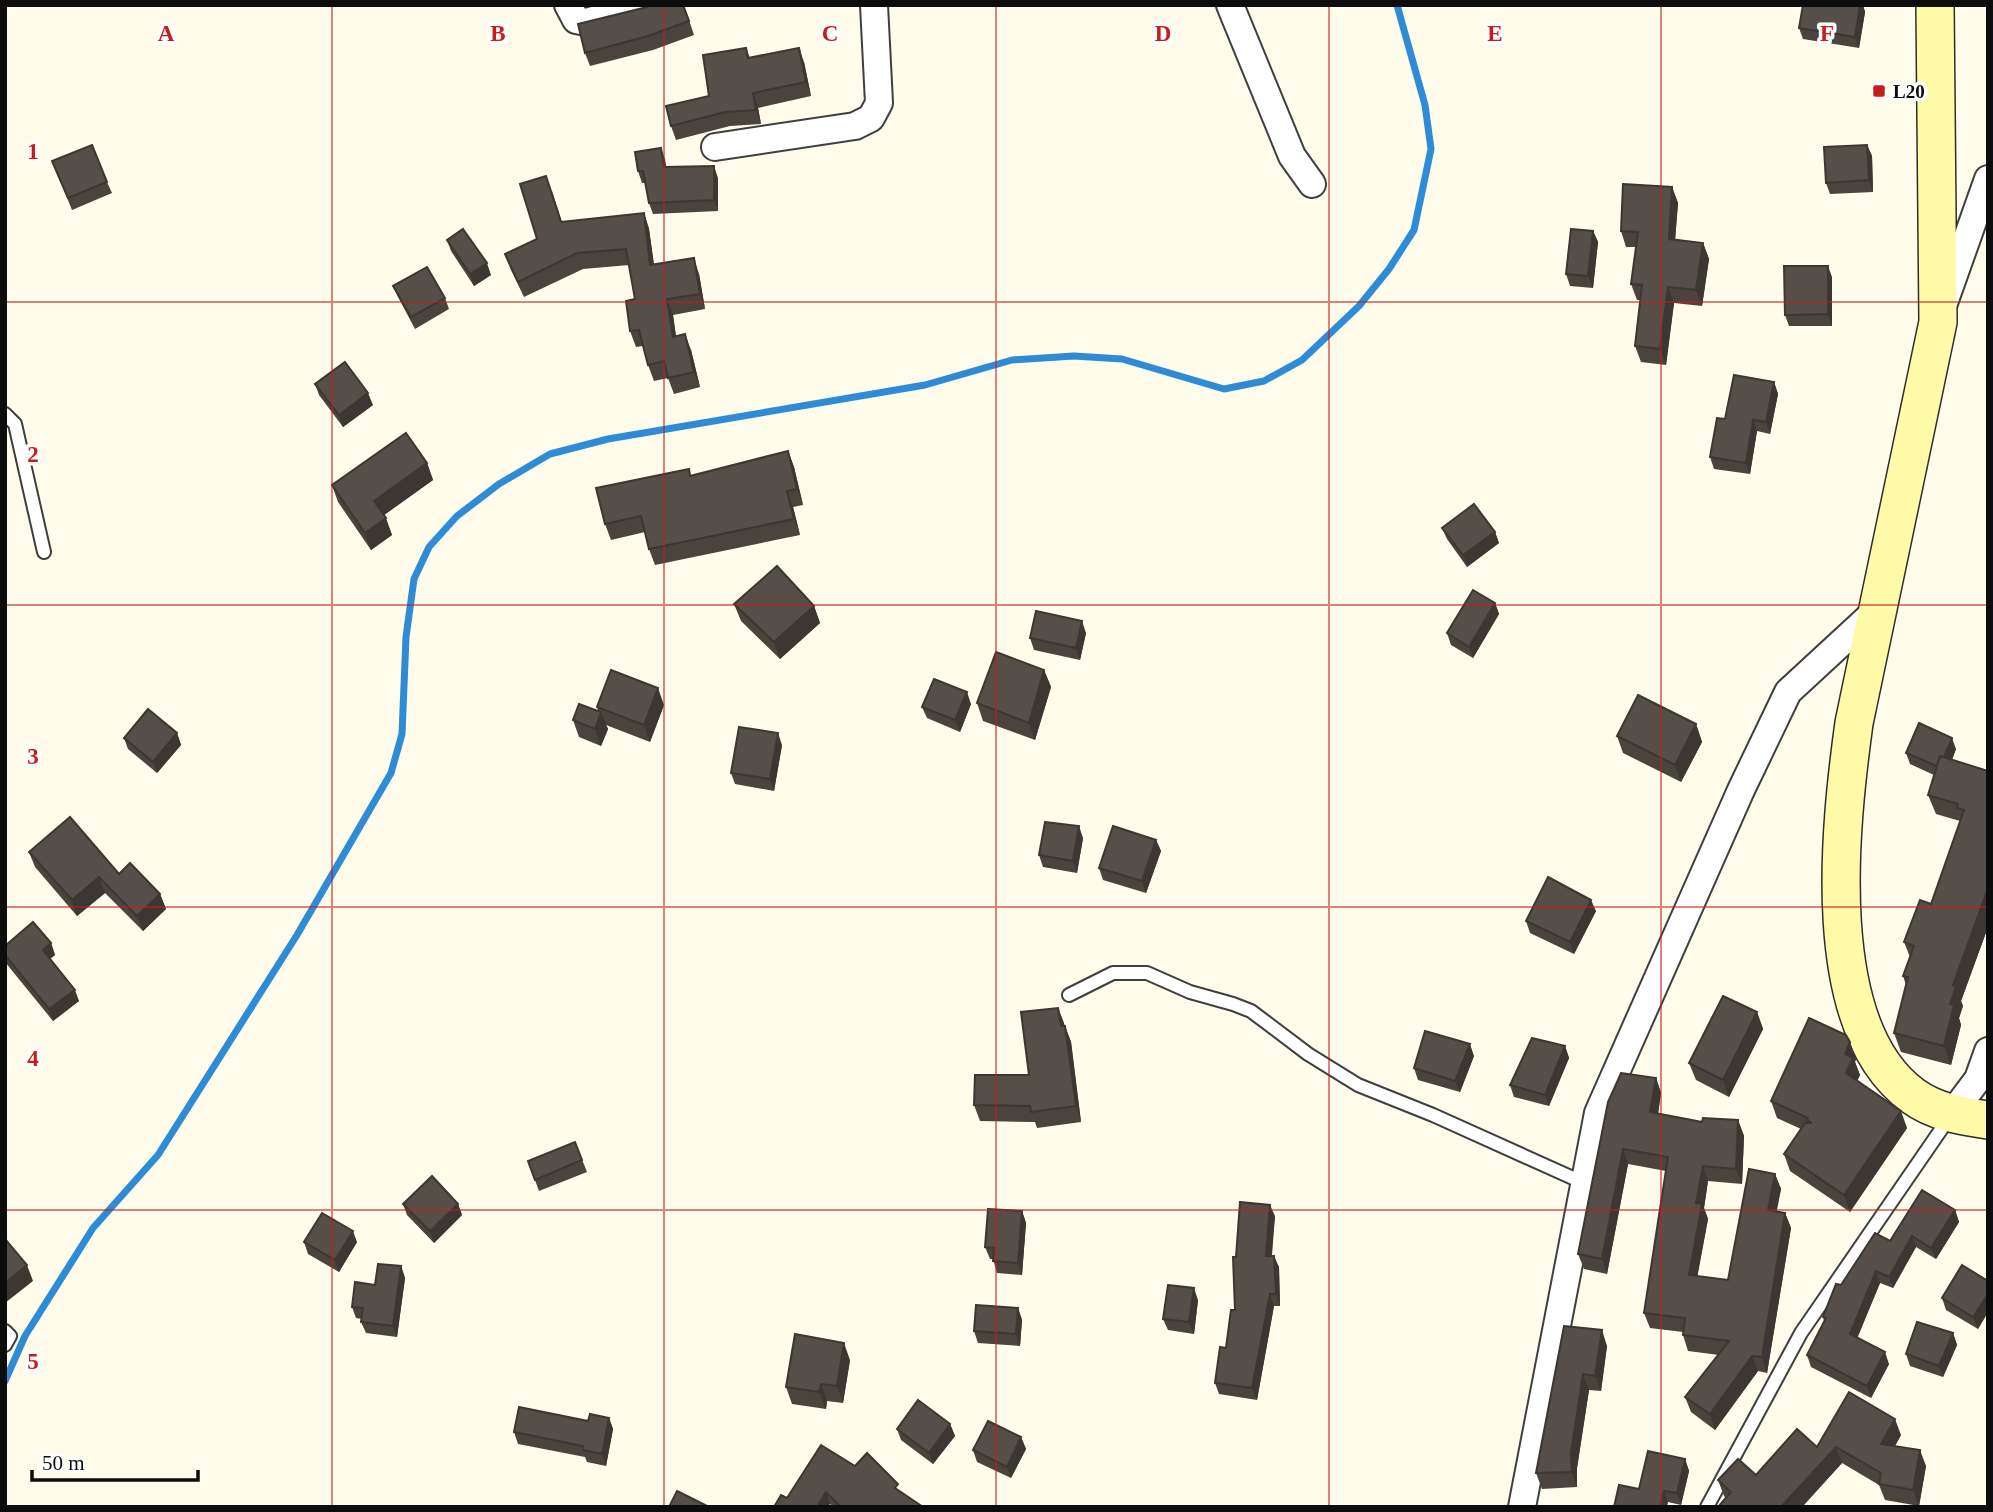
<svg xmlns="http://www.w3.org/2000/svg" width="1993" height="1512" viewBox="0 0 1993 1512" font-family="'Times New Roman',serif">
<rect width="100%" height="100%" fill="#fffcec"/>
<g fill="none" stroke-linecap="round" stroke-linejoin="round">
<!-- stream -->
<path stroke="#2e8bd6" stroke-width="7" d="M5 1381 25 1336 93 1228 158 1155 297 935 391 773 402 734 406 637 414 579 429 547 457 516 499 484 550 454 608 439 925 385 1012 360 1074 356 1122 359 1224 389 1264 381 1302 360 1359 306 1389 269 1414 230 1431 149 1425 105 1397 5"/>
<!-- lane casing -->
<g stroke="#3f3f3f" stroke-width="16">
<g id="lane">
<path d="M5 414 15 424 44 552"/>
<path d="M1069 995 1113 973H1147L1190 992 1233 1004 1251 1011 1308 1054 1358 1085 1433 1115 1584 1183"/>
<path d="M5 1331 10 1336 5 1345"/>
<path d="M1707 1507 1801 1333 1949 1118"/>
</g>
</g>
<!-- street casing -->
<g stroke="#3f3f3f" stroke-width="30">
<g id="street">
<path d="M568 5 576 20 586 22 648 5"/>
<path d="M1230 5 1292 156 1312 184"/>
<path d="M715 147 855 126 871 118 879 103 874 5"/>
<path d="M1944 303 1988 179"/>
<path d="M1951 1115 1978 1079 1988 1051"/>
<path d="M1522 1507 1598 1113 1741 790 1788 692 1879 608"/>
</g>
</g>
<!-- secondary casing -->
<g stroke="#2e2e2e" stroke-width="40">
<path id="secondary" d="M1935 5 1938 322 1854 723C1840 825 1817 1026 1913 1096 1935 1112 1961 1116 1988 1120"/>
</g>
<!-- lane -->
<use href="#lane" stroke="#fff" stroke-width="12"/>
<!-- street -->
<use href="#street" stroke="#fff" stroke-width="26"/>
<!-- secondary -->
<use href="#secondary" stroke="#fffaa7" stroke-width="37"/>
</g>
<!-- wall -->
<g fill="#4a433e">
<path d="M649 5H684L694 35 653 50 590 66 585 53Z"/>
<path d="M1803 5H1863L1865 12 1859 48 1803 39 1799 28Z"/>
<path d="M746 48 750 58 804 62 811 96 758 108 761 124 730 126 676 140 671 126 709 96Z"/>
<path d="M1867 145 1872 156 1873 192 1830 194 1826 183Z"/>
<path d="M661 148 666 167 718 178V211L653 214 649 203 645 183H642L638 171Z"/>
<path d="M52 161 107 182 112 193 72 210Z"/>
<path d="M1672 187 1678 203 1675 239 1703 243 1709 259 1702 306 1674 303 1666 365 1641 362 1635 346 1640 300H1637L1631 284 1636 247H1626L1621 231Z"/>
<path d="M552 191 562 222 644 213 649 229 654 264 699 274 705 309 673 315 676 336 691 350 700 387 674 394 668 378 654 381 648 365 643 346 636 347 630 331 635 299 629 265 583 269 524 297 511 270 505 254 537 239Z"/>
<path d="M1593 231 1598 242 1593 288 1570 286 1566 274Z"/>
<path d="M447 240 491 275 474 286 451 251Z"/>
<path d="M1832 277V326H1789L1785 315Z"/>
<path d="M393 286 445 298 449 309 415 329 398 297Z"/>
<path d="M1774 382 1778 394 1770 434 1757 431 1750 474 1714 469 1710 457 1725 419Z"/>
<path d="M315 384 373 405 343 427 319 395Z"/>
<path d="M788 451 794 467 803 505 793 507 800 535 655 565 649 549 645 532 611 540 605 524 689 469 691 476Z"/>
<path d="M427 463 433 480 384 515 392 535 371 550 338 502 332 485Z"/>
<path d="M1442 528 1495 532 1499 543 1467 567 1447 539Z"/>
<path d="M1495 603 1499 614 1473 658 1451 645 1447 633Z"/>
<path d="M734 604 814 606 820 623 780 659 741 621Z"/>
<path d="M1086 633 1080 660 1034 650 1030 638Z"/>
<path d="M1044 670 1051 687 1035 740 983 721 977 703Z"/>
<path d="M971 704 960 732 927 718 922 707Z"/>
<path d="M664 705 650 742 606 725 608 729 601 746 579 737 573 720 598 711 597 707Z"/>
<path d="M1696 724 1702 742 1681 782 1623 753 1617 736Z"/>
<path d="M177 733 181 745 157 773 128 749 124 738Z"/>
<path d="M782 745 774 791 735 784 731 773Z"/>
<path d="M1956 749 1952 760 1988 771V927L1961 1001 1963 1006 1959 1018 1961 1025 1951 1065 1901 1052 1894 1033 1906 985 1903 976 1910 957 1904 942 1931 904 1960 821 1936 814 1928 795 1934 775 1910 764 1906 753Z"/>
<path d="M1083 838 1077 873 1043 867 1039 855Z"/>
<path d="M1156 840 1161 851 1146 893 1103 880 1099 868Z"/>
<path d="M29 852 160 894 166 909 143 931 105 893 77 916 35 867Z"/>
<path d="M1596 911 1574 954 1530 933 1526 921Z"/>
<path d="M51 943 55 955 50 959 79 1001 53 1021 5 962V946Z"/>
<path d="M1058 1008 1071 1042 1081 1122 1037 1128 1035 1122 980 1121 974 1105 1029 1075Z"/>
<path d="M1757 1012 1763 1029 1729 1097 1696 1080 1689 1063Z"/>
<path d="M1850 1042 1856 1059 1855 1062 1860 1075 1857 1081 1907 1128 1850 1212 1790 1171 1784 1154 1801 1129 1777 1118 1771 1101Z"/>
<path d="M1565 1046 1569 1058 1549 1106 1514 1097 1510 1085Z"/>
<path d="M1474 1056 1460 1092 1418 1080 1414 1068Z"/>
<path d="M1656 1078 1661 1093 1658 1114 1702 1122 1738 1120 1744 1136 1742 1184 1708 1181 1704 1208 1708 1219 1697 1276 1728 1280 1775 1174 1781 1189 1776 1212 1785 1213 1791 1228 1767 1373 1758 1371 1715 1430 1691 1412 1685 1397 1719 1355 1688 1351 1683 1335V1332L1650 1328 1644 1313 1666 1171 1628 1164 1607 1274 1584 1269 1578 1254 1608 1102Z"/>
<path d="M575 1142 587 1172 539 1191 528 1161Z"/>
<path d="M403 1204H458L462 1215 434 1243 407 1215Z"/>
<path d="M1955 1210 1959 1222 1936 1259 1916 1247 1893 1288 1880 1283 1857 1338 1889 1364 1871 1398 1811 1367 1807 1355 1824 1321 1823 1317 1841 1285 1890 1241Z"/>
<path d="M1022 1211 1026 1223 1022 1275 997 1273 993 1259H990L985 1247Z"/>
<path d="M1275 1216 1271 1256 1279 1267 1280 1306H1274L1257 1400 1219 1394 1215 1383 1226 1348 1235 1310Z"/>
<path d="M304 1242H357L339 1272 308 1254Z"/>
<path d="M401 1266 405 1278 397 1337 366 1333 361 1322 362 1319 356 1318 352 1307 375 1285Z"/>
<path d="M1988 1281V1312L1978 1329 1946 1310 1942 1298Z"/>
<path d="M1198 1300 1194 1334 1168 1330 1163 1319Z"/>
<path d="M1018 1308 1022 1320 1020 1346 978 1343 974 1331Z"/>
<path d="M1564 1326 1607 1346 1601 1391 1589 1390 1577 1468V1487L1542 1489 1536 1473Z"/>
<path d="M1953 1333 1957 1345 1943 1377 1910 1366 1906 1354Z"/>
<path d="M850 1360 843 1403 827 1401 826 1409 792 1404 786 1387Z"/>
<path d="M609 1418 613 1429 606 1466 587 1462 585 1457 518 1444 514 1432Z"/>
<path d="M950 1424 955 1436 933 1464 901 1440 897 1429Z"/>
<path d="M1901 1435 1895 1446 1926 1466 1919 1506 1885 1500 1879 1485 1842 1463 1802 1507H1718L1726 1498 1724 1496 1718 1480 1756 1475 1817 1447Z"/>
<path d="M1021 1437 1026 1449 1011 1478 977 1462 973 1450Z"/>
<path d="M1685 1459 1689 1471 1681 1505 1668 1502 1639 1489Z"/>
<path d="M855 1466 901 1492 923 1507H833L830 1504 787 1498Z"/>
</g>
<!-- shaded-wall -->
<g fill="#3c3732">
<path d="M1860 5H1863L1865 12 1859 48 1855 37Z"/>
<path d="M799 48 804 62 811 96 806 82Z"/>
<path d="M753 93 758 108 761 124 756 110Z"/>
<path d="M1867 145 1872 156 1873 192 1869 180Z"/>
<path d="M661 148 665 159 668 178 664 167Z"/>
<path d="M714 166 718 178V211L714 200Z"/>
<path d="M1672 187 1678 203 1674 255 1669 239Z"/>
<path d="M644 213 649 229 656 281 650 265Z"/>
<path d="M1593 231 1598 242 1593 288 1588 276Z"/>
<path d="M1703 243 1709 259 1702 306 1696 290Z"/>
<path d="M694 258 699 274 705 309 700 294Z"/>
<path d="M487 263 491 275 474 286 470 274Z"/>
<path d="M1828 266 1832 277V326L1828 314Z"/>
<path d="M1668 287 1674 303 1666 365 1660 349Z"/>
<path d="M667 299 673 315 678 352 673 337Z"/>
<path d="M685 334 691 350 700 387 694 372Z"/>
<path d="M1774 382 1778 394 1770 434 1766 422Z"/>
<path d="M368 393 373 405 343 427 339 415Z"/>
<path d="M1753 420 1757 431 1750 474 1746 463Z"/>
<path d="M788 451 794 467 803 505 797 489Z"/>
<path d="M427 463 433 480 380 518 374 501Z"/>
<path d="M787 491 793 507 800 535 794 519Z"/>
<path d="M386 518 392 535 371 550 365 533Z"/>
<path d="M1495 532 1499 543 1467 567 1463 555Z"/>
<path d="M1495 603 1499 614 1473 658 1469 647Z"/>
<path d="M814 606 820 623 780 659 774 642Z"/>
<path d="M1082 621 1086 633 1080 660 1076 648Z"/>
<path d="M1044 670 1051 687 1035 740 1029 723Z"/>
<path d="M658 688 664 705 650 742 644 725Z"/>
<path d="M967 692 971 704 960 732 955 720Z"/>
<path d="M601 712 608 729 601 746 595 729Z"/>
<path d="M1696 724 1702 742 1681 782 1675 765Z"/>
<path d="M177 733 181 745 157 773 153 762Z"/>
<path d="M778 733 782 745 774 791 770 779Z"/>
<path d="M1952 738 1956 749 1944 779 1939 767Z"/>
<path d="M1079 826 1083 838 1077 873 1073 861Z"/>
<path d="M1156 840 1161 851 1146 893 1142 881Z"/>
<path d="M99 877 105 893 77 916 72 900Z"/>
<path d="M1988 888V927L1961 1001 1963 1006 1959 1018 1961 1025 1951 1065 1944 1046 1953 985Z"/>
<path d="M160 894 166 909 143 931 137 916Z"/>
<path d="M1591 900 1596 911 1574 954 1570 942Z"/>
<path d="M51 943 55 955 47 961 43 950Z"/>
<path d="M75 990 79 1001 53 1021 49 1009Z"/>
<path d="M1058 1008 1064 1023 1066 1042 1061 1026Z"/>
<path d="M1757 1012 1763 1029 1729 1097 1723 1080Z"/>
<path d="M1065 1026 1071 1042 1081 1122 1076 1106Z"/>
<path d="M1850 1042 1856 1059 1855 1062 1860 1075 1853 1090 1846 1073 1845 1054Z"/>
<path d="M1470 1044 1474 1056 1460 1092 1455 1081Z"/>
<path d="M1565 1046 1569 1058 1549 1106 1545 1095Z"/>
<path d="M1656 1078 1661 1093 1656 1128 1650 1112Z"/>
<path d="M1901 1111 1907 1128 1850 1212 1844 1195Z"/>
<path d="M1738 1120 1744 1136 1742 1184 1736 1169Z"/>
<path d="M1623 1149 1628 1164 1607 1274 1602 1259Z"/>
<path d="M1703 1166 1708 1181 1704 1208 1708 1219 1695 1290 1689 1275 1696 1203Z"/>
<path d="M1775 1174 1781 1189 1774 1225 1768 1210Z"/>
<path d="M458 1204 462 1215 434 1243 430 1231Z"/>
<path d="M1270 1205 1275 1216 1271 1268 1266 1256Z"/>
<path d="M1955 1210 1959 1222 1936 1259 1931 1248Z"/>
<path d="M1022 1211 1026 1223 1022 1275 1018 1263Z"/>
<path d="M1785 1213 1791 1228 1767 1373 1762 1357Z"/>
<path d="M353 1231 357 1242 339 1272 335 1260Z"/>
<path d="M1912 1236 1916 1247 1893 1288 1889 1277Z"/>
<path d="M1274 1256 1279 1267 1280 1306 1276 1294Z"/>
<path d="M27 1265 33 1281 5 1303V1283Z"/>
<path d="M401 1266 405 1278 397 1337 393 1326Z"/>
<path d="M1876 1271 1880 1283 1854 1346 1850 1334Z"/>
<path d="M1194 1288 1198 1300 1194 1334 1189 1322Z"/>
<path d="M1270 1294 1274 1306 1257 1400 1252 1388Z"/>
<path d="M1988 1294V1312L1978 1329 1973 1317Z"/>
<path d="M1018 1308 1022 1320 1020 1346 1016 1334Z"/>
<path d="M1602 1330 1607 1346 1601 1391 1595 1376Z"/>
<path d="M1953 1333 1957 1345 1943 1377 1939 1366Z"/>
<path d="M844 1343 850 1360 843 1403 837 1386Z"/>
<path d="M1885 1352 1889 1364 1871 1398 1867 1386Z"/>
<path d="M1752 1356 1758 1371 1715 1430 1710 1414Z"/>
<path d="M1583 1374 1589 1390 1577 1468V1487L1572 1472 1571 1453Z"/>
<path d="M821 1384 827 1401 826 1409 819 1392Z"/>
<path d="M609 1418 613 1429 606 1466 602 1454Z"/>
<path d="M1895 1419 1901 1435 1887 1460 1881 1444Z"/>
<path d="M950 1424 955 1436 933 1464 929 1453Z"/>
<path d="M1021 1437 1026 1449 1011 1478 1007 1467Z"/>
<path d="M1836 1447 1842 1463 1802 1507H1781Z"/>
<path d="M1920 1450 1926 1466 1919 1506 1913 1490Z"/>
<path d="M1685 1459 1689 1471 1681 1505 1677 1493Z"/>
<path d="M1664 1491 1668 1502 1667 1507H1660Z"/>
<path d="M826 1492 830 1504 828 1507H817Z"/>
</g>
<!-- building -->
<g fill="#564e48" stroke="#3c3732" stroke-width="2">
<path d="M649 5H683L689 21 648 36 585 53 578 24 647 7Z"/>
<path d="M1803 5H1860L1855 37 1799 28Z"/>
<path d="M746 48 748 58 799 48 806 82 753 93 756 110 725 112 671 126 666 106 709 96 703 55Z"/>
<path d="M92 145 107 182 68 198 52 161Z"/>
<path d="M1867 145 1869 180 1826 183 1824 147Z"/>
<path d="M661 148 664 167 714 166V200L649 203 643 171H638L635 152Z"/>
<path d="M546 176 561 222 644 213 650 265 694 258 700 294 667 299 673 337 685 334 694 372 668 378 664 361 648 365 639 330 630 331 626 301 635 299 626 249 577 253 518 282 505 254 537 239 520 184Z"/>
<path d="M1623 184 1672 187 1669 239 1703 243 1696 290 1668 287 1660 349 1635 346 1642 285 1631 284 1638 232 1621 231Z"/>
<path d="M463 229 487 263 470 274 447 240Z"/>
<path d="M1571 229 1593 231 1588 276 1566 274Z"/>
<path d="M1784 266H1828V314L1785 315Z"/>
<path d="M427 267 445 298 411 317 393 286Z"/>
<path d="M345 362 368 393 339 415 315 384Z"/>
<path d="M1734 375 1774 382 1766 422 1753 420 1746 463 1710 457 1717 418 1725 419Z"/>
<path d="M406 433 427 463 374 501 386 518 365 533 332 485Z"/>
<path d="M788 451 797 489 787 491 794 519 649 549 641 516 605 524 596 488 689 469 690 476Z"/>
<path d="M1474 504 1495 532 1463 555 1442 528Z"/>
<path d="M777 566 814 606 774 642 734 604Z"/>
<path d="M1473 590 1495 603 1469 647 1447 633Z"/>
<path d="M1036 611 1082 621 1076 648 1030 638Z"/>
<path d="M996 652 1044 670 1029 723 977 703Z"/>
<path d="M611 670 658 688 644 725 597 707Z"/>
<path d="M934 679 967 692 955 720 922 707Z"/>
<path d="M1638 695 1696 724 1675 765 1617 736Z"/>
<path d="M579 704 601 712 595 729 573 720Z"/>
<path d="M148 709 177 733 153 762 124 738Z"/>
<path d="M1919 723 1952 738 1944 757 1940 756 1937 766 1906 753Z"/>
<path d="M739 727 778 733 770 779 731 773Z"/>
<path d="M1940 756 1988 771V888L1953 985 1956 987 1950 1004 1954 1005 1944 1046 1894 1033 1908 977 1903 976 1914 946 1904 942 1920 900 1931 904 1964 810 1957 808 1958 804 1928 795Z"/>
<path d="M70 817 119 874 130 863 160 894 137 916 99 877 72 900 29 852Z"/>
<path d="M1045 822 1079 826 1073 861 1039 855Z"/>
<path d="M1113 826 1156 840 1142 881 1099 868Z"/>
<path d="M1548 877 1591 900 1570 942 1526 921Z"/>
<path d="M33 922 51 943 43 950 75 990 49 1009 5 955V946Z"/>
<path d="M1723 996 1757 1012 1723 1080 1689 1063Z"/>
<path d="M1058 1008 1061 1026H1065L1076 1106 1031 1112 1030 1106 974 1105 975 1075H1029L1021 1012Z"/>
<path d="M1809 1018 1846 1035 1850 1042 1845 1054 1853 1058 1846 1073 1901 1111 1844 1195 1784 1154 1805 1123H1812L1806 1120 1808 1118 1771 1101Z"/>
<path d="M1425 1031 1470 1044 1455 1081 1414 1068Z"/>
<path d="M1532 1038 1565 1046 1545 1095 1510 1085Z"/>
<path d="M1621 1073 1656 1078 1650 1112 1702 1122 1703 1118 1738 1120 1736 1169 1703 1166 1696 1203 1702 1204 1689 1275 1728 1280 1749 1169 1775 1174 1768 1210 1785 1213 1762 1357 1752 1356 1710 1414 1685 1397 1729 1341 1683 1335 1685 1318 1644 1313 1668 1157 1623 1149 1602 1259 1578 1254 1608 1102Z"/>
<path d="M575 1142 582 1160 535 1180 528 1161Z"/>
<path d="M432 1176 458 1204 430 1231 403 1204Z"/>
<path d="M1922 1190 1955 1210 1931 1248 1912 1236 1889 1277 1876 1271 1850 1334 1885 1352 1867 1386 1807 1355 1826 1318 1823 1317 1836 1284 1841 1285 1875 1233 1890 1241Z"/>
<path d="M1240 1202 1270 1205 1266 1256H1274L1276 1294H1270L1252 1388 1215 1383 1220 1347 1226 1348 1231 1310H1235L1233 1257H1236Z"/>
<path d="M988 1209 1022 1211 1018 1263 993 1261 994 1248 985 1247Z"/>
<path d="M322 1213 353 1231 335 1260 304 1242Z"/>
<path d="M5 1239 27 1265 5 1283Z"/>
<path d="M378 1264 401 1266 393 1326 361 1322 363 1308 352 1307 355 1282 375 1285Z"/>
<path d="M1962 1265 1988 1281V1294L1973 1317 1942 1298Z"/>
<path d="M1168 1285 1194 1288 1189 1322 1163 1319Z"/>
<path d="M976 1305 1018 1308 1016 1334 974 1331Z"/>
<path d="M1917 1322 1953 1333 1939 1366 1906 1354Z"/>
<path d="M1564 1326 1602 1330 1595 1376 1583 1374 1571 1453 1572 1472 1536 1473Z"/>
<path d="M795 1334 844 1343 837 1386 821 1384 819 1392 786 1387Z"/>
<path d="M1849 1392 1895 1419 1881 1444 1920 1450 1913 1490 1879 1484 1881 1473 1836 1447 1781 1507H1718L1731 1492 1718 1480 1738 1459 1756 1475 1797 1429 1817 1447Z"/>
<path d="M918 1400 950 1424 929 1453 897 1429Z"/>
<path d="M519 1407 588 1421 590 1414 609 1418 602 1454 583 1450V1446L514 1432Z"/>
<path d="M988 1421 1021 1437 1007 1467 973 1450Z"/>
<path d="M821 1445 855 1466 867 1453 898 1484 895 1488 923 1507H841L826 1492 817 1507H774L781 1495 787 1498Z"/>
<path d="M1648 1451 1685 1459 1677 1493 1664 1491 1660 1507H1614L1619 1485 1639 1489Z"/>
<path d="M677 1491 709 1507H669Z"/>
</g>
<!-- grid -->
<path fill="none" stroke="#c61c1b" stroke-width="2" stroke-opacity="0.55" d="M332 5V1507M664 5V1507M996 5V1507M1329 5V1507M1661 5V1507M5 302H1988M5 605H1988M5 907H1988M5 1210H1988"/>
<!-- markers -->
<rect fill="#c61c1b" stroke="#fff" stroke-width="2.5" x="1872" y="84" width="14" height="14" rx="3.5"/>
<g text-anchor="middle" stroke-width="7" stroke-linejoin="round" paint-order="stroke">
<!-- poi labels -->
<g font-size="19" font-weight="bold" fill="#0c0c0c" stroke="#fff" text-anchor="start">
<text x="1893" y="98">L20</text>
</g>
</g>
<g font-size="23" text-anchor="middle" font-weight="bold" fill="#c61c1b" stroke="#fff" stroke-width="7" stroke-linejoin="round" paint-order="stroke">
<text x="166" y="41">A</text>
<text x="498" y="41">B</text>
<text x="830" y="41">C</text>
<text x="1163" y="41">D</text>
<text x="1495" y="41">E</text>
<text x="1827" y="41">F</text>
<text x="33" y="159">1</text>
<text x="33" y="462">2</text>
<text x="33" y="764">3</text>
<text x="33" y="1066">4</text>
<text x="33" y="1369">5</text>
</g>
<!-- border -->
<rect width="1993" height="1512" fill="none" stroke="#0c0c0c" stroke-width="14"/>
<!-- scale -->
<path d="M32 1470v10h166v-10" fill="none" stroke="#0c0c0c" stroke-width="3.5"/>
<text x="42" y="1470" font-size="21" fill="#0c0c0c" stroke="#ffffff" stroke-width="5" paint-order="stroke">50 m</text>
</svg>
